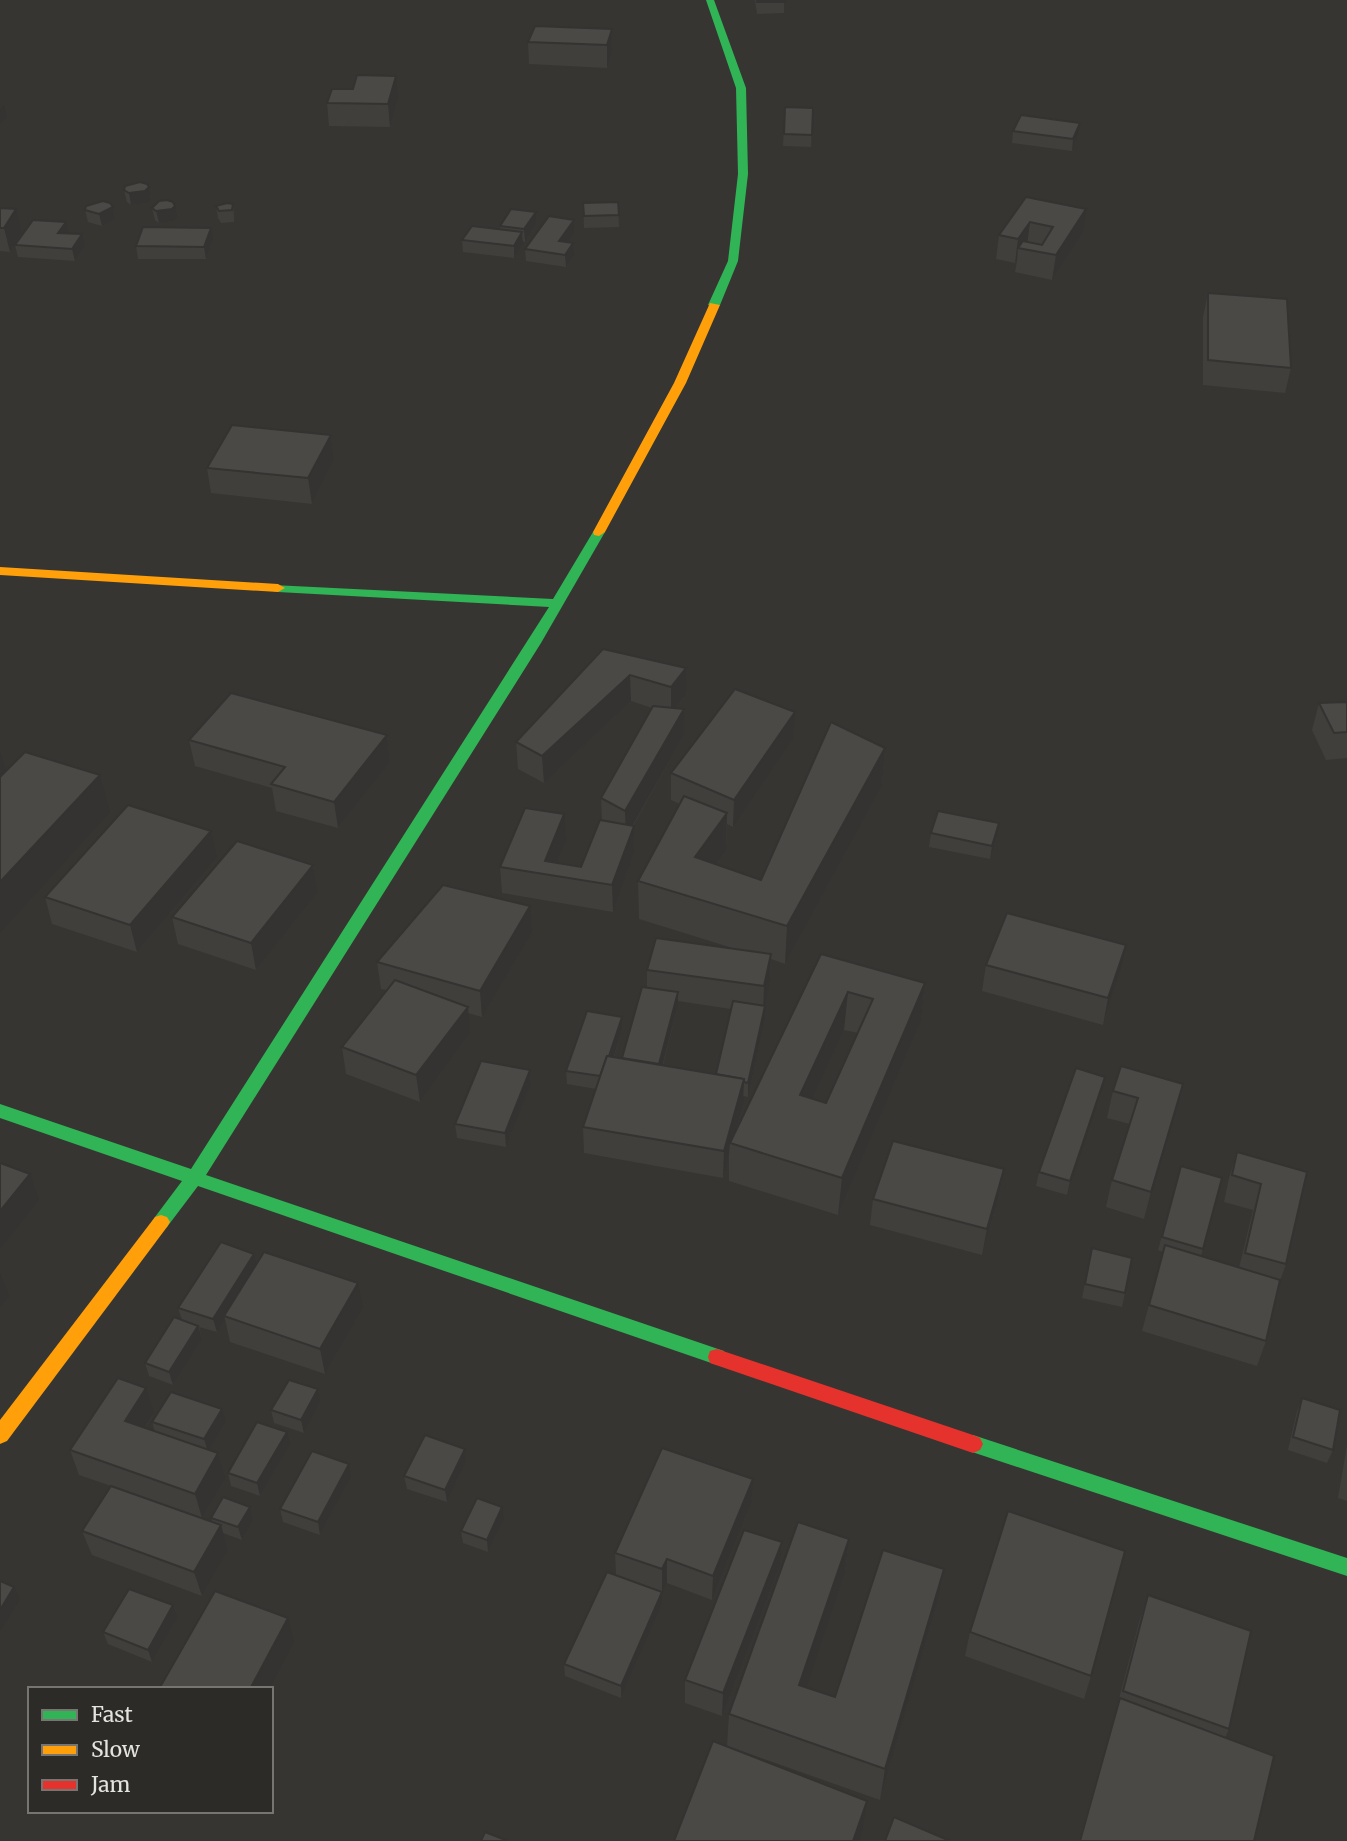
<svg xmlns="http://www.w3.org/2000/svg" width="1347" height="1841" viewBox="0 0 1347 1841" font-family="Merriweather,serif">
<rect width="100%" height="100%" fill="#363532"/>
<g fill="none" stroke-linecap="round" stroke-linejoin="round">
<!-- fast -->
<g fill="#30b455" fill-rule="evenodd">
<path d="M706 0H714L746 88 748 174 738 261 720 305 714 308 708 305 728 261 738 174 736 88Z"/>
<path d="M599 528 605 532 541 643 206 1175 724 1351 726 1357 724 1363 717 1365 198 1186 167 1227 161 1229 155 1227 152 1222 155 1217 182 1181 0 1118V1104L191 1169 549 607 278 592 273 591V585L553 599 593 532Z"/>
<path d="M973 1435 1347 1558V1576L966 1450 963 1444 966 1438Z"/>
</g>
<!-- slow -->
<g fill="#ff9f0a" fill-rule="evenodd">
<path d="M710 303 720 305 686 383 605 532 599 536 594 535 593 532 674 383Z"/>
<path d="M0 567 278 584 285 588 278 592 0 575Z"/>
<path d="M161 1215 167 1217 170 1222 167 1227 7 1441 0 1444V1420L155 1217Z"/>
</g>
<!-- jam -->
<path fill="#e5322d" fill-rule="evenodd" d="M717 1349 973 1435 980 1438 983 1444 980 1450 973 1453 710 1363 708 1357 710 1351Z"/>
</g>
<!-- wall -->
<g fill="#403f3c" fill-rule="evenodd">
<path d="M755 0H784V13L757 14Z"/>
<path d="M612 29V52L607 68 529 64 528 42Z"/>
<path d="M398 99 390 127 329 126 327 103Z"/>
<path d="M785 107 813 108 811 147 783 146Z"/>
<path d="M1013 131 1078 135 1072 151 1012 143Z"/>
<path d="M149 187 151 200 147 203 131 205 127 202 124 190Z"/>
<path d="M1026 197 1083 233 1052 280 1015 272 1017 261 1015 263 996 259 999 235Z"/>
<path d="M618 202 619 227 584 228 583 203Z"/>
<path d="M233 204 234 216V222L221 223 218 218 216 206Z"/>
<path d="M113 207 115 219 102 226 88 222 85 210Z"/>
<path d="M0 208 22 233 10 252 0 251Z"/>
<path d="M152 208 177 218 174 221 159 223 155 220Z"/>
<path d="M536 212V224L525 242 523 241V244L514 258 463 252 462 240 500 229V226Z"/>
<path d="M574 220V233L567 242 574 256 566 267 526 261 525 249Z"/>
<path d="M66 222 68 233 85 247 75 261 18 257 15 245Z"/>
<path d="M213 240 206 259H138L136 246Z"/>
<path d="M1208 293 1291 368 1285 393 1203 385V317Z"/>
<path d="M331 435 334 460 312 504 211 493 207 468Z"/>
<path d="M603 649 686 694 675 708 684 709V735L633 826 634 853 613 912 502 893 500 867 566 841 557 863 581 867 602 821 601 798 652 708 631 701 544 783 518 769 516 742Z"/>
<path d="M1347 702V758L1326 760 1312 730 1319 703Z"/>
<path d="M387 735 390 762 338 828 276 811 272 788 195 766 189 740Z"/>
<path d="M793 739 733 827 727 824 726 851 717 864 761 880 885 748 882 786 785 964 771 959 770 981 764 1006 765 1020 748 1097 743 1096V1105L736 1130 821 954 925 983 921 1021 838 1215 729 1181V1155L723 1178 584 1153 583 1127 596 1089 567 1084 566 1071 622 1030 614 1057 622 1058 647 987V970L739 950 639 919 638 881 680 804 671 800V773ZM678 1001 731 1009 716 1074 663 1065 678 1005ZM844 1030 858 1033 826 1103 813 1099Z"/>
<path d="M931 833 997 837 990 859 929 847Z"/>
<path d="M217 858 137 952 52 924 45 897Z"/>
<path d="M313 865 318 892 256 970 178 944 172 917Z"/>
<path d="M532 933 482 1017 468 1013 470 1033 420 1102 346 1074 342 1047 387 990 381 989 377 962Z"/>
<path d="M986 965 1120 972 1103 1025 982 991Z"/>
<path d="M530 1070 531 1084 506 1147 457 1138 455 1124Z"/>
<path d="M1183 1084 1144 1219 1106 1207 1112 1180 1130 1124 1107 1118 1113 1091Z"/>
<path d="M1102 1091 1067 1195 1036 1186 1039 1172Z"/>
<path d="M1237 1152 1307 1172 1286 1264 1278 1287 1266 1341 1257 1366 1142 1331 1163 1252 1158 1250 1181 1166 1222 1178 1201 1256 1239 1268 1253 1210 1224 1202 1229 1178Z"/>
<path d="M1004 1169 999 1196 982 1255 870 1225 873 1199Z"/>
<path d="M1092 1248 1125 1293 1122 1307 1082 1298Z"/>
<path d="M254 1254 257 1263 363 1308 325 1374 230 1342 225 1319 217 1332 199 1327 202 1339 173 1385 149 1376 145 1363 182 1320 178 1308Z"/>
<path d="M1302 1398 1333 1450 1327 1463 1288 1450 1297 1411Z"/>
<path d="M320 1402 304 1433 274 1423 271 1410Z"/>
<path d="M154 1413 145 1428 155 1432 152 1422H226L209 1450 218 1453 226 1478 202 1518 212 1522 211 1518 250 1507 253 1520 242 1540 223 1533 228 1550 202 1596 92 1555 82 1531 111 1486 79 1475 70 1450Z"/>
<path d="M290 1445 260 1496 231 1486 228 1473Z"/>
<path d="M1347 1445V1501L1338 1498Z"/>
<path d="M465 1449 466 1462 447 1502 407 1489 404 1476Z"/>
<path d="M351 1477 320 1535 283 1522 280 1509Z"/>
<path d="M751 1503 712 1600 667 1583 662 1593V1605L621 1698 565 1676 564 1664 616 1575 615 1553Z"/>
<path d="M504 1520 488 1552 463 1543 461 1531Z"/>
<path d="M849 1539 845 1573 806 1687 835 1697 944 1569 937 1604 880 1800 727 1746 729 1714Z"/>
<path d="M782 1542 780 1566 722 1716 685 1703V1680Z"/>
<path d="M1148 1595 1229 1729 1225 1738 1254 1841H1079L1116 1710 1140 1619Z"/>
<path d="M173 1605 178 1617 152 1662 108 1644 103 1632Z"/>
<path d="M970 1632 1091 1676 1084 1699 965 1656Z"/>
</g>
<!-- shaded-wall -->
<g fill="#343331">
<path d="M612 29V52L607 68V45Z"/>
<path d="M396 76 398 99 390 127 388 104Z"/>
<path d="M4 105 7 117 0 124V109Z"/>
<path d="M1080 123 1078 135 1072 151 1073 139Z"/>
<path d="M149 187 151 200 147 203 131 205 129 193Z"/>
<path d="M175 206 177 218 174 221 159 223 156 211Z"/>
<path d="M113 207 115 219 102 226 99 214Z"/>
<path d="M16 209 22 233 10 252 4 228Z"/>
<path d="M1086 209 1083 233 1052 280 1056 255Z"/>
<path d="M536 212V224L525 242 524 229Z"/>
<path d="M574 220V233L560 254 559 241Z"/>
<path d="M66 222 69 235 58 233Z"/>
<path d="M1030 222 1027 246 1018 248 1017 261 1015 263 1018 239Z"/>
<path d="M211 228 213 240 206 259 204 247Z"/>
<path d="M522 232 523 244 514 258V246Z"/>
<path d="M82 234 85 247 75 261 72 249Z"/>
<path d="M573 243 574 256 566 267 565 255Z"/>
<path d="M331 435 334 460 312 504 308 478Z"/>
<path d="M686 668V694L671 713V687Z"/>
<path d="M630 675 631 701 544 783 542 756Z"/>
<path d="M684 709V735L626 837 625 811Z"/>
<path d="M795 712 793 739 733 827 734 800Z"/>
<path d="M387 735 390 762 338 828 334 802Z"/>
<path d="M885 748 882 786 785 964 787 926Z"/>
<path d="M0 751 12 789 0 800Z"/>
<path d="M100 775 110 812 0 933V882Z"/>
<path d="M727 813 726 851 694 895 695 857Z"/>
<path d="M564 814 566 841 552 875 545 861Z"/>
<path d="M999 823 997 837 990 859 992 846Z"/>
<path d="M634 826V853L613 912 612 885Z"/>
<path d="M211 831 217 858 137 952 130 925Z"/>
<path d="M313 865 318 892 256 970 251 943Z"/>
<path d="M530 906 532 933 482 1017 480 991Z"/>
<path d="M1126 945 1120 972 1103 1025 1108 998Z"/>
<path d="M771 954 770 981 763 1013 764 986Z"/>
<path d="M925 983 921 1021 838 1215 842 1178Z"/>
<path d="M678 992V1005L658 1082V1068Z"/>
<path d="M848 992 844 1030 798 1132 800 1095Z"/>
<path d="M765 1006V1020L748 1097V1083Z"/>
<path d="M468 1007 470 1033 420 1102 416 1075Z"/>
<path d="M622 1017V1030L603 1091 602 1077Z"/>
<path d="M530 1070 531 1084 506 1147 505 1133Z"/>
<path d="M1105 1077 1102 1091 1067 1195 1070 1181Z"/>
<path d="M744 1079 743 1105 732 1144 730 1143 729 1155 723 1178 724 1151Z"/>
<path d="M1183 1084 1176 1111 1144 1219 1151 1192Z"/>
<path d="M1004 1169 999 1196 982 1255 987 1229Z"/>
<path d="M30 1174 39 1200 0 1249V1211Z"/>
<path d="M254 1254 258 1267 224 1316 225 1319 217 1332 213 1319Z"/>
<path d="M0 1273 9 1296 0 1307Z"/>
<path d="M358 1283 363 1308 325 1374 320 1349Z"/>
<path d="M198 1326 202 1339 173 1385 169 1372Z"/>
<path d="M146 1388 154 1413 133 1446 125 1421Z"/>
<path d="M318 1389 320 1402 304 1433 301 1420Z"/>
<path d="M222 1409 226 1422 208 1452 204 1439Z"/>
<path d="M287 1432 290 1445 260 1496 257 1483Z"/>
<path d="M465 1449 466 1462 447 1502 445 1490Z"/>
<path d="M218 1453 226 1478 202 1518 195 1494Z"/>
<path d="M349 1464 351 1477 320 1535 318 1522Z"/>
<path d="M753 1479 751 1503 712 1600 713 1576Z"/>
<path d="M250 1507 253 1520 242 1540 238 1527Z"/>
<path d="M502 1507 504 1520 488 1552 487 1540Z"/>
<path d="M221 1525 228 1550 202 1596 194 1572Z"/>
<path d="M849 1539 845 1573 796 1718 799 1685Z"/>
<path d="M782 1542 780 1566 722 1716 723 1693Z"/>
<path d="M667 1559V1583L662 1593V1569Z"/>
<path d="M944 1569 937 1604 880 1800 885 1769Z"/>
<path d="M14 1587 20 1599 0 1631V1610Z"/>
<path d="M662 1592V1605L621 1698V1686Z"/>
<path d="M173 1605 178 1617 152 1662 148 1650Z"/>
<path d="M288 1618 294 1642 269 1689H250Z"/>
<path d="M867 1801 862 1832 859 1841H853Z"/>
</g>
<!-- building -->
<g fill="#4a4946" stroke="#343331" stroke-width="2" fill-rule="evenodd">
<path d="M757 0H784L785 2H757Z"/>
<path d="M535 26 612 29 607 45 528 42Z"/>
<path d="M357 75 396 76 388 104 327 103 332 89H353Z"/>
<path d="M785 107 813 108 812 135 784 134Z"/>
<path d="M1021 115 1080 123 1073 139 1013 131Z"/>
<path d="M140 182 147 184 149 187 145 191 129 193 124 190 125 186Z"/>
<path d="M1026 197 1086 209 1056 255 1018 248 1023 241 1042 245 1053 227 1030 222 1018 239 999 235Z"/>
<path d="M167 200 173 202 175 206 172 209 156 211 152 208 159 201Z"/>
<path d="M103 201 110 203 113 207 99 214 85 210 86 206Z"/>
<path d="M618 202 619 215 584 216 583 203Z"/>
<path d="M227 203 233 204 232 210 219 211 216 206Z"/>
<path d="M0 208 16 209 4 228H0Z"/>
<path d="M511 209 536 212 524 229 500 226Z"/>
<path d="M549 216 574 220 559 241 573 243 565 255 525 249Z"/>
<path d="M33 220 66 222 58 233 82 234 72 249 15 245Z"/>
<path d="M472 226 522 232 514 246 462 240Z"/>
<path d="M143 227 211 228 204 247 136 246Z"/>
<path d="M1208 293 1287 299 1291 368 1208 360Z"/>
<path d="M232 425 331 435 308 478 207 468Z"/>
<path d="M603 649 686 668 671 687 630 675 542 756 516 742Z"/>
<path d="M735 689 795 712 734 800 671 773Z"/>
<path d="M231 693 387 735 334 802 271 784 285 767 189 740Z"/>
<path d="M1347 702V732L1334 733 1319 703Z"/>
<path d="M653 706 684 709 625 811 601 798Z"/>
<path d="M831 722 885 748 787 926 638 881 684 796 727 813 695 857 761 880Z"/>
<path d="M25 752 100 775 0 882V777Z"/>
<path d="M128 805 211 831 130 925 45 897Z"/>
<path d="M525 808 564 814 545 861 581 867 600 820 634 826 612 885 500 867Z"/>
<path d="M938 811 999 823 992 846 931 833Z"/>
<path d="M237 841 313 865 251 943 172 917Z"/>
<path d="M443 885 530 906 480 991 377 962Z"/>
<path d="M1007 913 1126 945 1108 998 986 965Z"/>
<path d="M656 938 771 954 764 986 647 970Z"/>
<path d="M821 954 925 983 842 1178 730 1143ZM848 992 873 999 826 1103 800 1095Z"/>
<path d="M395 980 468 1007 416 1075 342 1047Z"/>
<path d="M642 987 678 992 659 1064 622 1058Z"/>
<path d="M733 1001 765 1006 748 1083 744 1082V1079L716 1074Z"/>
<path d="M587 1011 622 1017 609 1056H607L600 1076 566 1071Z"/>
<path d="M607 1056 744 1079 724 1151 583 1127Z"/>
<path d="M481 1061 530 1070 505 1133 455 1124Z"/>
<path d="M1121 1066 1183 1084 1151 1192 1112 1180 1138 1098 1113 1091Z"/>
<path d="M1076 1068 1105 1077 1070 1181 1039 1172Z"/>
<path d="M893 1141 1004 1169 987 1229 873 1199Z"/>
<path d="M1237 1152 1307 1172 1286 1264 1245 1253 1261 1184 1232 1175Z"/>
<path d="M0 1163 30 1174 0 1211Z"/>
<path d="M1181 1166 1222 1178 1203 1249 1162 1237Z"/>
<path d="M221 1242 254 1254 213 1319 178 1308Z"/>
<path d="M1165 1245 1280 1280 1266 1341 1149 1305Z"/>
<path d="M1092 1248 1132 1258 1125 1293 1085 1284Z"/>
<path d="M264 1252 358 1283 320 1349 224 1316Z"/>
<path d="M174 1317 198 1326 169 1372 145 1363Z"/>
<path d="M118 1378 146 1388 125 1421 218 1453 195 1494 70 1450Z"/>
<path d="M289 1380 318 1389 301 1420 271 1410Z"/>
<path d="M171 1392 222 1409 204 1439 152 1422Z"/>
<path d="M1302 1398 1340 1410 1333 1450 1293 1437Z"/>
<path d="M257 1422 287 1432 257 1483 228 1473Z"/>
<path d="M425 1435 465 1449 445 1490 404 1476Z"/>
<path d="M662 1448 753 1479 713 1576 667 1559 662 1569 615 1553Z"/>
<path d="M312 1451 349 1464 318 1522 280 1509Z"/>
<path d="M111 1486 221 1525 194 1572 82 1531Z"/>
<path d="M223 1497 250 1507 238 1527 211 1518Z"/>
<path d="M477 1498 502 1507 487 1540 461 1531Z"/>
<path d="M1008 1511 1125 1551 1091 1676 970 1632Z"/>
<path d="M798 1522 849 1539 799 1685 835 1697 883 1550 944 1569 885 1769 729 1714Z"/>
<path d="M744 1530 782 1542 723 1693 685 1680Z"/>
<path d="M607 1572 662 1592 621 1686 564 1664Z"/>
<path d="M0 1581 14 1587 0 1610Z"/>
<path d="M129 1589 173 1605 148 1650 103 1632Z"/>
<path d="M215 1591 288 1618 250 1689H159Z"/>
<path d="M1148 1595 1251 1631 1229 1729 1123 1691Z"/>
<path d="M1120 1698 1274 1756 1254 1841H1080Z"/>
<path d="M713 1741 867 1801 853 1841H674Z"/>
<path d="M894 1817 950 1841H885Z"/>
<path d="M485 1832 508 1841H481Z"/>
</g>
<!-- legend -->
<rect x="28" y="1687" width="245" height="126" fill="#2d2b27" stroke="#767571" stroke-width="2"/>
<rect x="42" y="1710" width="35" height="10" fill="#30b455" stroke="#767571" stroke-width="2"/>
<text x="91" y="1722" font-size="21" fill="#e3e3e0">Fast</text>
<rect x="42" y="1745" width="35" height="10" fill="#ff9f0a" stroke="#767571" stroke-width="2"/>
<text x="91" y="1757" font-size="21" fill="#e3e3e0">Slow</text>
<rect x="42" y="1780" width="35" height="10" fill="#e5322d" stroke="#767571" stroke-width="2"/>
<text x="91" y="1792" font-size="21" fill="#e3e3e0">Jam</text>
</svg>
